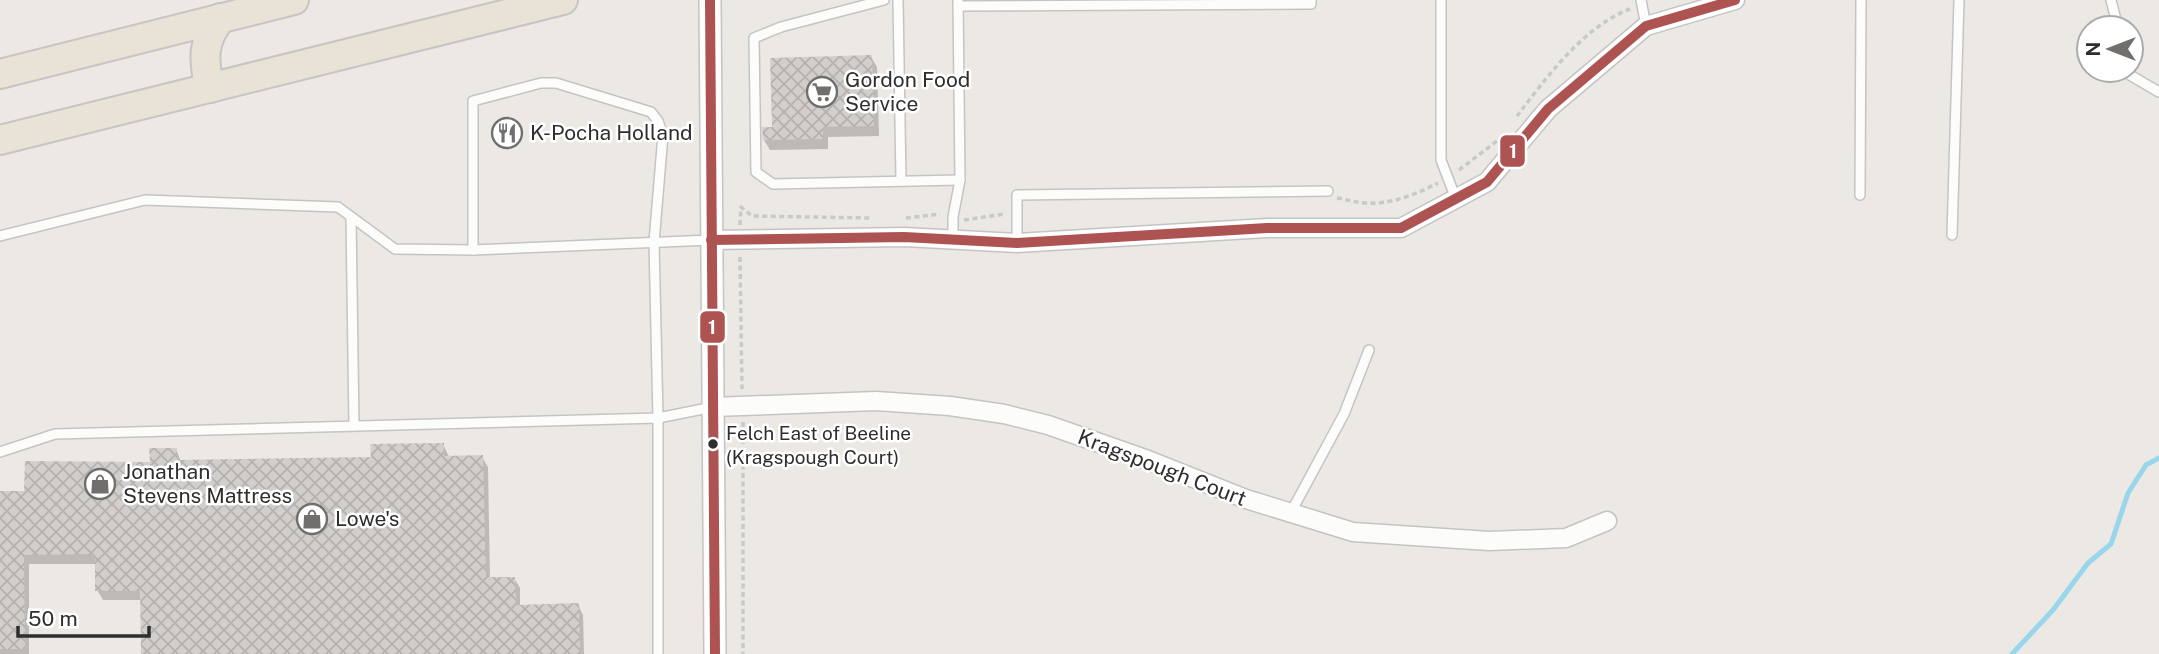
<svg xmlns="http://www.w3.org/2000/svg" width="2159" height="654" viewBox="0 0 2159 654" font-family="'Public Sans',sans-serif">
<defs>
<pattern id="building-cross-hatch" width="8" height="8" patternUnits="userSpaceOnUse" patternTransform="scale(1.75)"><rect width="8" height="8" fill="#d1cecb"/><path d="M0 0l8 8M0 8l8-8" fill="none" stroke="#b4b1af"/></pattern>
</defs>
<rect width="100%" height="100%" fill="#ece8e4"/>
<!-- shadow -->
<g fill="#0003">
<path d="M871 57 877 67 879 136 828 137V149L770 150 764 140V129L774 128Z"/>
<path d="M443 444 449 457H482L488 467 490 579 514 578 520 588V606L578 605 583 615 584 654H143L142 600H103L97 590V564H29V654H0V492L26 493 151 464 176 449 181 462 372 459Z"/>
</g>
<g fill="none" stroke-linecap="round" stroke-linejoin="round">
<!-- stream -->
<path stroke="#99d6ec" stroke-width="5" d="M2012 654 2053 610 2088 563 2111 544 2128 493 2146 465 2159 458"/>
</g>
<!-- building -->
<g fill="url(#building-cross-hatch)">
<path d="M872 55 874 126 823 127V139L763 140 762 127H772L770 58Z"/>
<path d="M444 443V456L483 455 486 577H515L516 605 579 603 580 654H141L140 591H95V554L24 555 25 649H0V491H24L25 461 150 462 149 448H177V460L371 457 370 444Z"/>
</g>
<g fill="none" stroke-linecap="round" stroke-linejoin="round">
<!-- service casing -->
<g stroke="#c5c4c5" stroke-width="12">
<g id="service">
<path d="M884 0 781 27 754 38 756 172 773 184 960 180"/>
<path d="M898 0 901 181"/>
<path d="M1441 0V160L1456 199"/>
<path d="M1641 0 1646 26"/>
<path d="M2111 0 2118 28"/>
<path d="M958 6 1311 4V0"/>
<path d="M2129 70 2130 75 2159 92"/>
<path d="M1860 195 1861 0"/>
<path d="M351 217 354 426"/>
<path d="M1952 235 1959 0"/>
<path d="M0 236 145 200 338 207 395 249 473 250 711 240"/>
<path d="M953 238V217L960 180 958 0"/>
<path d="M1017 243V195L1328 191"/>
<path d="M473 250V101L541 83H556L651 112 658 121 663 135 654 242 658 418 713 407"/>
<path d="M0 452 55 434 658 418V654"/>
<path d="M1290 514 1344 414 1369 350"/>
</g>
</g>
<!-- minor casing -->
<g stroke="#c5c4c5" stroke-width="21">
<g id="minor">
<path d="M711 240 904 237 1017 243 1267 228H1401L1487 182 1548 109 1646 26 1735 0"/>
<path d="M713 407 876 401 950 406 1004 414 1048 425 1148 460 1246 499 1353 532 1489 541 1566 538 1607 521"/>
</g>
</g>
<!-- tertiary casing -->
<g stroke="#c5c4c5" stroke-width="24">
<path id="tertiary" d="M710 0 715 654"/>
</g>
<!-- trunk casing -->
<g stroke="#c6c5c4" stroke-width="32">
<g id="trunk">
<path d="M0 74 294 0"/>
<path d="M210 88C203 60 202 41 221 18"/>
<path d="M0 140 563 0"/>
</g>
</g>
<!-- path -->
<g stroke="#c9c9c8" stroke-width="3.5" stroke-dasharray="5 3.5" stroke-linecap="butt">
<path d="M1517 116C1547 77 1583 27 1630 9"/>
<path d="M1459 170 1497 141"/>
<path d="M1337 198C1347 199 1356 203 1366 203 1390 205 1417 194 1438 183"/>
<path d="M906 218 940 214"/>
<path d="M964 220 1005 214"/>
<path d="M740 225 741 207 752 216 870 218"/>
<path d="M740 257 742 389"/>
<path d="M743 422V654"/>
</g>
<!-- service -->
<use href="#service" stroke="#fcfcfb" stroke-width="9"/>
<!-- minor -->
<use href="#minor" stroke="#fcfcfb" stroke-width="18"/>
<!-- tertiary -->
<use href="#tertiary" stroke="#fcfcfb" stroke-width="21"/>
<!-- trunk -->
<use href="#trunk" stroke="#e9e2d6" stroke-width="28"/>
<!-- bus-1 casing -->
<g stroke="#fff" stroke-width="16">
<g id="bus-1">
<path d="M710 0 715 654"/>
<path d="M711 240 904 237 1017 243 1267 228H1401L1487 182 1548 109 1646 26 1735 0"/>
</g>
</g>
<!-- bus-1 -->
<use href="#bus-1" stroke="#ad5453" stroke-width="10"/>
</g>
<!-- icons -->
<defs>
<g id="supermarket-ring" transform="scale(1.575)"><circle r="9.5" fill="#fff" stroke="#706f6e" stroke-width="1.5"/><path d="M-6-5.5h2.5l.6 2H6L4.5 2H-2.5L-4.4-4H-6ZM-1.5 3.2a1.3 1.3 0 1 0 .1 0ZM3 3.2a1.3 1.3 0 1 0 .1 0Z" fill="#706f6e"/></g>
<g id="restaurant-ring" transform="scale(1.575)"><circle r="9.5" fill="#fff" stroke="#706f6e" stroke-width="1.5"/><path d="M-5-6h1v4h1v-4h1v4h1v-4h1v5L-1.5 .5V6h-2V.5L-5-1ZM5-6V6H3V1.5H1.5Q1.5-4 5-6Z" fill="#706f6e"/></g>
<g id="shop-ring" transform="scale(1.575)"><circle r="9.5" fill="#fff" stroke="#706f6e" stroke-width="1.5"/><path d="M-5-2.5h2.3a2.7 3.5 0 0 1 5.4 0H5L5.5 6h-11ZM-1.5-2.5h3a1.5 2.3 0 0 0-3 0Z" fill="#706f6e"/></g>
</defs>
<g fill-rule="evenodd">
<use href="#supermarket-ring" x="822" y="92"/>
<use href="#restaurant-ring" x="507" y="133"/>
<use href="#shop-ring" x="100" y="484"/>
<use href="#shop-ring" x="312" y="519"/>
</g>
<!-- markers -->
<circle fill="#2e2e2e" stroke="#fff" stroke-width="2.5" cx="713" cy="444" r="6"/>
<g text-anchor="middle" stroke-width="5" stroke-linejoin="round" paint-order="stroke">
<!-- bus labels -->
<g font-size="19" fill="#2e2e2e" stroke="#fff" text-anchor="start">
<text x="726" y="440">Felch East of Beeline<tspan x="726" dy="24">(Kragspough Court)</tspan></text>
</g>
<!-- poi labels -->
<g font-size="21" fill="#2e2e2e" stroke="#fff" text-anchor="start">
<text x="845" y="87">Gordon Food<tspan x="845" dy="24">Service</tspan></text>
<text x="530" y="140">K-Pocha Holland</text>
<text x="123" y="479">Jonathan<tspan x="123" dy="24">Stevens Mattress</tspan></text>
<text x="335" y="526">Lowe's</text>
</g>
<!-- street labels -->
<g font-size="21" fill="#2e2e2e" stroke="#fff">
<text transform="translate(1162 468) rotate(21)" y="7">Kragspough Court</text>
</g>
</g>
<g stroke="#fff" stroke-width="2.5">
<rect x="1499" y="134" width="27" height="34" rx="7" fill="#ad5453"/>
<rect x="699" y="310" width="27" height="34" rx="7" fill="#ad5453"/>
</g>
<g font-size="19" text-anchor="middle" font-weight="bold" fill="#fff">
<text x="1513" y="158">1</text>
<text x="712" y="334">1</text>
</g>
<!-- north arrow -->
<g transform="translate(2110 49) rotate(270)"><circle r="33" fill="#ffffff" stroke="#ababab" stroke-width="2"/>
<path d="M0-5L12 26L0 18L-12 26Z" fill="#706f6e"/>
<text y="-10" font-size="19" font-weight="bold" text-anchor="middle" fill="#2e2e2e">N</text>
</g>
<!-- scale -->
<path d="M18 626v10h131v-10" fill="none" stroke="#2e2e2e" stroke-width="3.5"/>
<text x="28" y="626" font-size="21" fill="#2e2e2e" stroke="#ffffff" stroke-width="5" paint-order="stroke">50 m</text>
</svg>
